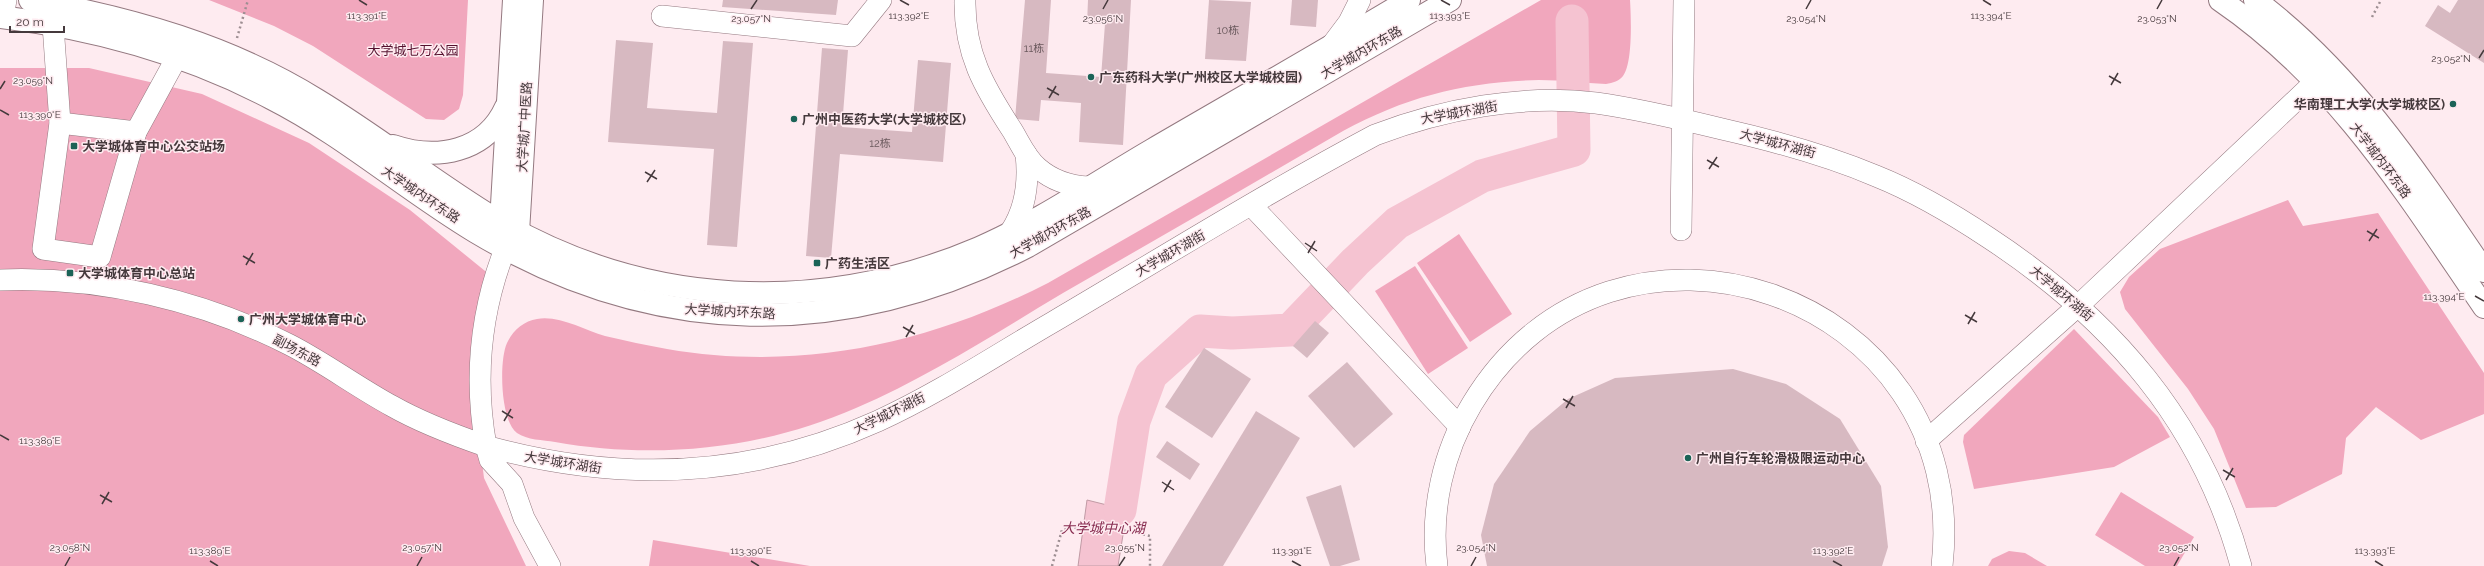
<svg xmlns="http://www.w3.org/2000/svg" width="2484" height="566" viewBox="0 0 2484 566" font-family="Raleway,'Noto Sans SC',sans-serif">
<rect width="100%" height="100%" fill="#feebf0"/>
<!-- green -->
<g fill="#f1a7bd">
<path d="M209 0H468L463 95 459 109 444 120 426 119 313 46 274 26Z"/>
<path d="M1541 0H1630C1631 16 1633 63 1623 76 1619 81 1613 83 1606 84 1584 83 1562 80 1539 80 1465 82 1408 96 1343 131 1250 185 1157 239 1063 293 996 333 928 377 856 408 763 449 656 460 555 442 543 440 527 440 517 433 500 421 499 360 507 343 513 330 524 321 537 319 559 315 584 330 605 336 626 341 646 345 667 349 801 372 929 344 1048 283Z"/>
<path d="M0 68H89L202 94 309 143 410 210 490 275 475 407 484 478 526 566H0Z"/>
<path d="M2288 200 2303 226 2378 213 2484 373V414L2421 440 2376 407 2346 438 2342 474 2276 507 2246 508 2214 429 2188 389 2125 309 2120 292 2129 277 2160 249Z"/>
<path d="M1459 234 1512 314 1470 342 1417 263Z"/>
<path d="M1415 266 1468 348 1428 374 1375 291Z"/>
<path d="M2074 329 2158 417 2170 437 2114 467 1974 489 1963 442 1964 435Z"/>
<path d="M2121 492 2194 537 2177 566H2145L2095 535Z"/>
<path d="M653 540 810 566H649Z"/>
<path d="M2009 551 2025 553 2047 566H1988L1992 559Z"/>
</g>
<!-- water -->
<path fill="#f5c3d1" stroke="#c09aa4" d="M1087 500 1127 510 1118 566H1078Z"/>
<g fill="none" stroke-linecap="round" stroke-linejoin="round">
<!-- river -->
<path stroke="#f5c3d1" stroke-width="33" d="M1120 510 1134 421 1151 375 1200 331 1232 333 1290 330 1355 262 1397 223 1482 176 1574 150 1572 21"/>
</g>
<!-- building -->
<g fill="#d7b9c1">
<path d="M723 0H838L836 15 722 7Z"/>
<path d="M1025 0H1051L1046 73 1101 77 1105 24H1087L1088 0H1131L1123 145 1079 142 1081 103 1041 100 1039 121 1015 119Z"/>
<path d="M1209 0 1251 2 1246 61 1205 59Z"/>
<path d="M1292 0H1318L1316 27 1290 25Z"/>
<path d="M2458 0H2484V63L2425 26 2438 5 2450 13Z"/>
<path d="M616 40 653 43 647 108 717 113 723 41 753 43 737 247 707 245 714 149 608 142Z"/>
<path d="M822 48 848 50 842 127 912 132 918 60 951 63 943 162 840 154 831 258 806 256Z"/>
<path d="M1315 321 1329 333 1307 358 1293 346Z"/>
<path d="M1204 348 1251 379 1212 438 1165 407Z"/>
<path d="M1347 362 1393 414 1354 448 1308 396Z"/>
<path d="M1733 369 1786 384 1840 419 1881 486 1888 547 1882 566H1487L1481 535 1494 484 1530 431 1568 399 1615 378Z"/>
<path d="M1256 411 1300 438 1223 566H1162Z"/>
<path d="M1167 441 1200 464 1190 480 1156 457Z"/>
<path d="M1341 485 1360 560 1340 566H1330L1306 497Z"/>
</g>
<g fill="none" stroke-linecap="round" stroke-linejoin="round">
<!-- minor casing -->
<g stroke="#947980" stroke-width="22">
<g id="minor">
<path d="M965 0C964 53 984 87 1012 130 1020 143 1026 158 1038 168 1053 181 1069 186 1088 187"/>
<path d="M662 16 852 36 881 0"/>
<path d="M3 17 6 0"/>
<path d="M53 25 60 123 43 249 100 257 136 132 177 57"/>
<path d="M1331 46 1349 22 1360 0"/>
<path d="M60 123 136 132"/>
<path d="M1251 205 1460 427"/>
<path d="M1681 230 1684 0"/>
<path d="M1011 231C1026 208 1029 181 1026 154"/>
<path d="M0 280C99 276 202 300 290 345 325 363 357 387 392 406 422 423 454 435 486 446 474 378 480 313 505 249"/>
<path d="M1926 441 2079 305 2316 81"/>
<path d="M550 566 524 518 512 484 490 460 486 446C619 483 752 478 878 421 939 393 996 355 1053 322 1160 259 1266 193 1375 135 1443 109 1523 94 1596 103 1639 109 1681 119 1722 129 1775 141 1826 155 1876 176 1916 192 1953 214 1989 238 2112 319 2202 422 2241 566"/>
<path d="M1437 566C1430 510 1443 452 1472 404 1613 169 1973 293 1942 566"/>
</g>
</g>
<!-- major casing -->
<g stroke="#947980" stroke-width="24">
<g id="major">
<path d="M30 0C131 18 230 46 317 100 378 137 434 182 495 219 645 308 820 316 979 248 1037 223 1097 182 1152 150 1238 100 1324 51 1409 0"/>
<path d="M2220 0C2337 80 2406 193 2484 307"/>
<path d="M2255 0C2352 73 2417 172 2484 271"/>
<path d="M0 17C93 28 187 54 271 98 344 135 406 190 476 232 655 339 844 341 1028 246L1450 0"/>
<path d="M393 146C437 161 486 152 506 107"/>
<path d="M503 236 501 222 514 0"/>
<path d="M511 241 518 232 532 0"/>
</g>
</g>
<!-- path -->
<g stroke="#9d8e92" stroke-width="2.5" stroke-dasharray="2 3" stroke-linecap="butt">
<path d="M2372 17 2381 0"/>
<path d="M237 38 248 0"/>
<path d="M1052 566 1062 530 1095 524 1150 536V566"/>
</g>
<!-- minor -->
<use href="#minor" stroke="#fff" stroke-width="21"/>
<!-- major -->
<use href="#major" stroke="#fff" stroke-width="22"/>
</g>
<!-- ticks -->
<path fill="none" stroke="#45393c" stroke-width="1.5" d="M359 0 367 5M900 0 909 5M1441 0 1450 5M1983 0 1991 5M751 9 757 0M1103 9 1108 0M1806 9 1811 0M2157 9 2162 0M2479 58 2484 50M2109 76 2121 83M2111 85 2118 73M1047 88 1059 95M0 89 5 81M1049 98 1056 86M0 110 9 115M1707 160 1719 167M1709 169 1717 157M645 172 657 179M647 182 655 170M2367 231 2379 238M2369 241 2377 229M1305 243 1317 251M1308 253 1315 241M243 256 255 263M246 265 253 253M2475 296 2484 301M1965 315 1977 322M1968 324 1975 312M903 327 915 334M906 337 913 325M1563 399 1575 406M1566 408 1573 396M502 411 513 418M504 421 511 409M0 435 9 440M2223 470 2235 477M2226 480 2233 468M1162 482 1174 490M1164 492 1171 480M100 495 112 502M102 504 109 492M210 561 218 566M751 561 759 566M1292 561 1301 566M1833 561 1842 566M2375 561 2383 566M65 566 70 557M417 566 422 557M1119 566 1125 557M1471 566 1476 557M2174 566 2179 557"/>
<!-- markers -->
<g fill="#1b6357" stroke="#feebf0" stroke-width="1.5">
<circle cx="1091" cy="77" r="4"/>
<circle cx="2453" cy="104" r="4"/>
<circle cx="794" cy="119" r="4"/>
<rect x="70" y="142" width="8" height="8" rx="2"/>
<rect x="813" y="259" width="8" height="8" rx="2"/>
<rect x="66" y="269" width="8" height="8" rx="2"/>
<circle cx="241" cy="319" r="4"/>
<circle cx="1688" cy="458" r="4"/>
</g>
<g text-anchor="middle" stroke-width="3" stroke-linejoin="round" paint-order="stroke">
<!-- number labels -->
<g font-size="11" fill="#6a595d">
<text x="1228" y="34">10栋</text>
<text x="1034" y="52">11栋</text>
<text x="880" y="147">12栋</text>
</g>
<!-- park labels -->
<g font-size="13" fill="#55102e" stroke="#feebf0">
<text x="413" y="55">大学城七万公园</text>
</g>
<!-- street labels -->
<g font-size="13" fill="#45393c" stroke="#feebf0">
<text transform="translate(1361 52) rotate(-30)" y="5">大学城内环东路</text>
<text transform="translate(1459 112) rotate(-10)" y="5">大学城环湖街</text>
<text transform="translate(524 127) rotate(-87)" y="5">大学城广中医路</text>
<text transform="translate(1778 143) rotate(15)" y="5">大学城环湖街</text>
<text transform="translate(2381 160) rotate(53)" y="5">大学城内环东路</text>
<text transform="translate(421 194) rotate(34)" y="5">大学城内环东路</text>
<text transform="translate(1050 232) rotate(-29)" y="5">大学城内环东路</text>
<text transform="translate(1170 253) rotate(-30)" y="5">大学城环湖街</text>
<text transform="translate(2062 293) rotate(40)" y="5">大学城环湖街</text>
<text transform="translate(730 311) rotate(3)" y="5">大学城内环东路</text>
<text transform="translate(297 350) rotate(28)" y="5">副场东路</text>
<text transform="translate(889 413) rotate(-26)" y="5">大学城环湖街</text>
<text transform="translate(563 462) rotate(9)" y="5">大学城环湖街</text>
</g>
<!-- poi labels -->
<g font-size="13" font-weight="bold" fill="#45393c" stroke="#feebf0" text-anchor="start">
<text x="1099" y="82">广东药科大学(广州校区大学城校园)</text>
<text x="2445" y="109" text-anchor="end">华南理工大学(大学城校区)</text>
<text x="802" y="124">广州中医药大学(大学城校区)</text>
<text x="82" y="151">大学城体育中心公交站场</text>
<text x="825" y="268">广药生活区</text>
<text x="78" y="278">大学城体育中心总站</text>
<text x="249" y="324">广州大学城体育中心</text>
<text x="1696" y="463">广州自行车轮滑极限运动中心</text>
</g>
<!-- water labels -->
<g font-size="14" font-style="italic" fill="#872b4f" stroke="#feebf0">
<text x="1103" y="533">大学城中心湖</text>
</g>
</g>
<g font-size="10" text-anchor="middle" fill="#45393c" stroke="#feebf0" stroke-width="3" stroke-linejoin="round" paint-order="stroke">
<text x="367" y="19">113.391°E</text>
<text x="909" y="19">113.392°E</text>
<text x="1450" y="19">113.393°E</text>
<text x="1991" y="19">113.394°E</text>
<text x="751" y="22">23.057°N</text>
<text x="1103" y="22">23.056°N</text>
<text x="1806" y="22">23.054°N</text>
<text x="2157" y="22">23.053°N</text>
<text x="2451" y="62">23.052°N</text>
<text x="33" y="84">23.059°N</text>
<text x="40" y="118">113.390°E</text>
<text x="2444" y="300">113.394°E</text>
<text x="40" y="444">113.389°E</text>
<text x="70" y="551">23.058°N</text>
<text x="422" y="551">23.057°N</text>
<text x="1125" y="551">23.055°N</text>
<text x="1476" y="551">23.054°N</text>
<text x="2179" y="551">23.052°N</text>
<text x="210" y="554">113.389°E</text>
<text x="751" y="554">113.390°E</text>
<text x="1292" y="554">113.391°E</text>
<text x="1833" y="554">113.392°E</text>
<text x="2375" y="554">113.393°E</text>
</g>
<!-- scale -->
<path d="M10 26v6h54v-6" fill="none" stroke="#45393c" stroke-width="2"/>
<text x="16" y="26" font-size="12" fill="#45393c" stroke="#feebf0" stroke-width="3" paint-order="stroke">20 m</text>
</svg>
